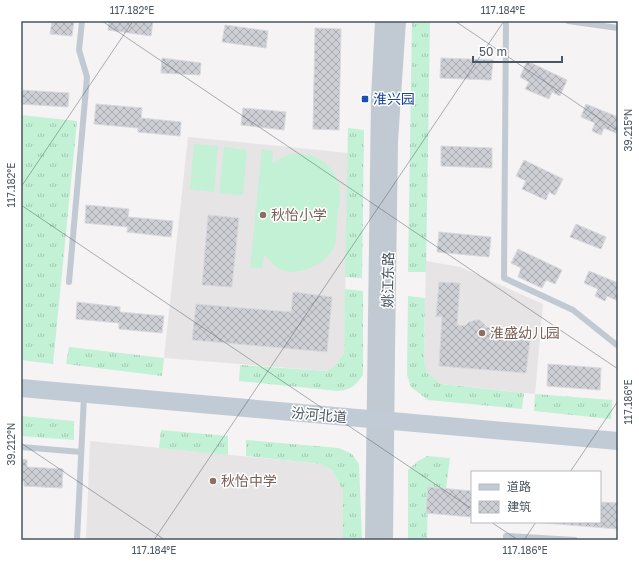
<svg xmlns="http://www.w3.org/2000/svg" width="639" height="561" viewBox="0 0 639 561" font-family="'Golos Text','Noto Sans SC',sans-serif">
<defs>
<pattern id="grass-tufts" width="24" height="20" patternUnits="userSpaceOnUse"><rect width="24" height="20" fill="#c3f1d5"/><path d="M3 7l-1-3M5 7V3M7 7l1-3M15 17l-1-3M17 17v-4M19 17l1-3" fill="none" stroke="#a0c6b0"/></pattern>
<pattern id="building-cross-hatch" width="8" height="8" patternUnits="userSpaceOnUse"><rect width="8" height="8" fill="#cdcfd5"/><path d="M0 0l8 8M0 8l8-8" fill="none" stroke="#a8abb0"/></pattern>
</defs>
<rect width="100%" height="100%" fill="#f5f3f3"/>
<!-- education -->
<g fill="#e6e4e5">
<path d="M188 137 348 153 344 353 335 366 327 371 164 358Z"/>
<path d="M426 261 460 267 543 304 535 394 441 384 427 372 424 362Z"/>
<path d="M90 441 321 464 333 471 343 491V540H86Z"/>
</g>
<!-- grass -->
<g fill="url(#grass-tufts)">
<path d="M412 21H430L426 272H408Z"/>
<path d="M21 115 77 121 53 364 21 360Z"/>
<path d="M348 128 364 130 362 278 345 277Z"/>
<path d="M345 289 363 291V375C355 386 352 389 339 391L239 381 240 365 327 371 335 366 344 353Z"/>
<path d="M408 296 425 298 424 362 427 372 441 384 524 393 522 409 428 400 411 387 407 375Z"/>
<path d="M69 347 164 358 162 376 66 364Z"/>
<path d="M535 394 612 400 611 419 534 411Z"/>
<path d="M21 416 74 421V440L21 436Z"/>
<path d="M161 430 228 436V455L159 448Z"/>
<path d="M246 440 339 448 352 454 359 464 362 540H343V491L333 471 321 464 246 456Z"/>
<path d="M427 456 450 458 446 489 428 487 427 540H408V470L418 461Z"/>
</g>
<!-- garden -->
<g fill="#c3f1d5">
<path d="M194 144 218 146 214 192 190 189Z"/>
<path d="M224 147 247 150 243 195 219 193Z"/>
<path d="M262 149 273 151 272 164C285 154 293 152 309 155 324 159 338 173 340 189 341 199 338 210 337 220 336 228 337 237 335 244 330 263 299 277 282 270 274 267 269 260 264 254L262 268H250Z"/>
</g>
<!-- building -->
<g fill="url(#building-cross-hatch)" stroke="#d7d9de">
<path d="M52 21H74L72 36 50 34Z"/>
<path d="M109 21H153L151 36 108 30Z"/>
<path d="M225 25 268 31 266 48 222 42Z"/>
<path d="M315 28 341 29 339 130 313 129Z"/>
<path d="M162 58 201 63 200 75 161 73Z"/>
<path d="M441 58 493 60 491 80 440 78Z"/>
<path d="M527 61 567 80 560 96 552 92 549 99 525 89 529 82 520 77Z"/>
<path d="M21 90 69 93 68 107 21 104Z"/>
<path d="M96 104 142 108 141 118 181 122 180 136 138 132V128L94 124Z"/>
<path d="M586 104 618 117V134L604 128 601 135 592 131 595 123 581 117Z"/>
<path d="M243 108 286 112 284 130 241 125Z"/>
<path d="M441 146 492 148V168L441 166Z"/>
<path d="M524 160 563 179 555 195 549 192 546 200 522 189 526 181 516 176Z"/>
<path d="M86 205 129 209 128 217 173 221 171 237 127 232 128 227 85 223Z"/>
<path d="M208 215 239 218 232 287 202 285Z"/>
<path d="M576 224 606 237 601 249 570 237Z"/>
<path d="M439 232 491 237 489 257 437 252Z"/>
<path d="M518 249 562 270 555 284 546 280 542 288 518 277 521 268 511 263Z"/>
<path d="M589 271 618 283V301L607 296 605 301 595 296 598 289 584 283Z"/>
<path d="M439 282 460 283 457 325 465 326 469 322 475 320H480L484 324 486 327 531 333 526 373 439 366 442 316 436 317Z"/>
<path d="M293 292 332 297 327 352 192 340 196 304 291 312Z"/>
<path d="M77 302 120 307V312L164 316 162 333 119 329V323L76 319Z"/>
<path d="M548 364 601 368 600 390 547 386Z"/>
<path d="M21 459 27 460V467L63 469 62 488 24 486V481H21Z"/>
<path d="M428 487 472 491V517L426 513Z"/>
<path d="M600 502 618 503V529L533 522H600Z"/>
</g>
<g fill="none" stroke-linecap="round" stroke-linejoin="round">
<!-- service -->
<g stroke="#c1cad2" stroke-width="6">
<path d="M506 21 504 278 573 310 618 346"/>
<path d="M568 21 618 28"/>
<path d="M69 282 87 77 79 50 82 21"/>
<path d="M21 447 81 452"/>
<path d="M77 540 84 396"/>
<path d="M506 540V536L575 540"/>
</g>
<!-- tertiary -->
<g stroke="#c1cad2" stroke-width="16">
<path d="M373 540 379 98 383 21"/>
<path d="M385 540 387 352 390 141 398 21"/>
</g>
<!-- secondary -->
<path stroke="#c1cbd6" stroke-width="18" d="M21 388 618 441"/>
</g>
<!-- ticks -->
<path fill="none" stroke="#4a5661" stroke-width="1" stroke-opacity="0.45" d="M102 21 618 369M455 21 618 131M21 187 133 21M21 205 472 509M21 443 165 540M570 472 618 401M491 522 518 540M154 540 504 21M524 540 536 522"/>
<!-- markers -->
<rect fill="#1a4fb4" stroke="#fff" stroke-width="1.5" x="361" y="95" width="8" height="8" rx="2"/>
<g fill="#8d6e63" stroke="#fff" stroke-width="1.5">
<circle cx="263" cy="215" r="4"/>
<circle cx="482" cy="333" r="4"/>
<circle cx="213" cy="481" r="4"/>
</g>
<g text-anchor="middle" stroke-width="3" stroke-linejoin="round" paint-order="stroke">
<!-- transit labels -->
<g font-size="14" fill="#164399" stroke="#fff" text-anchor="start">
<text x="373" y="104">淮兴园</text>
</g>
<!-- education labels -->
<g font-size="14" fill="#785e54" stroke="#fff" text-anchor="start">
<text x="271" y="220">秋怡小学</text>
<text x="490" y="338">淮盛幼儿园</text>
<text x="221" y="486">秋怡中学</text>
</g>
<!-- street labels -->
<g font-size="14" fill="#4a5661" stroke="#fff">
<text transform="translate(388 280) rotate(-89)" y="5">姚江东路</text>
<text transform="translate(319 415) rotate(5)" y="5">汾河北道</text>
</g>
</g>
<!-- border -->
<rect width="639" height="561" fill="none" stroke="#ffffff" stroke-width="44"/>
<!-- legend -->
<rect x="471" y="471" width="130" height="52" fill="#ffffff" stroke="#b7bbc0"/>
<rect x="479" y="484" width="20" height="6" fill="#c1cbd6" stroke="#b7bbc0"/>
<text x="507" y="491" font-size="12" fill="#4a5661">道路</text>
<rect x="479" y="501" width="20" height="12" fill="url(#building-cross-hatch)" stroke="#b7bbc0"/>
<text x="507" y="511" font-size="12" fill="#4a5661">建筑</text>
<!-- scale -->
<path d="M473 56v6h89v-6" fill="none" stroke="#4a5661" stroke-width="2"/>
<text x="479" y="56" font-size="12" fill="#4a5661" stroke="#ffffff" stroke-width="3" paint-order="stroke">50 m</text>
<rect x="22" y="22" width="595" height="517" fill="none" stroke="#4a5661" stroke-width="1.5"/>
<g font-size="10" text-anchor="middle" fill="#4a5661">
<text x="132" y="14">117.182°E</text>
<text x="503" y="14">117.184°E</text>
<text transform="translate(628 130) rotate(-90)" y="4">39.215°N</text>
<text transform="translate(11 185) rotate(-90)" y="4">117.182°E</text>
<text transform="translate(628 402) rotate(-90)" y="4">117.186°E</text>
<text transform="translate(11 444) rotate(-90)" y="4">39.212°N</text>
<text x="154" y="554">117.184°E</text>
<text x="525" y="554">117.186°E</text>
</g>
</svg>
